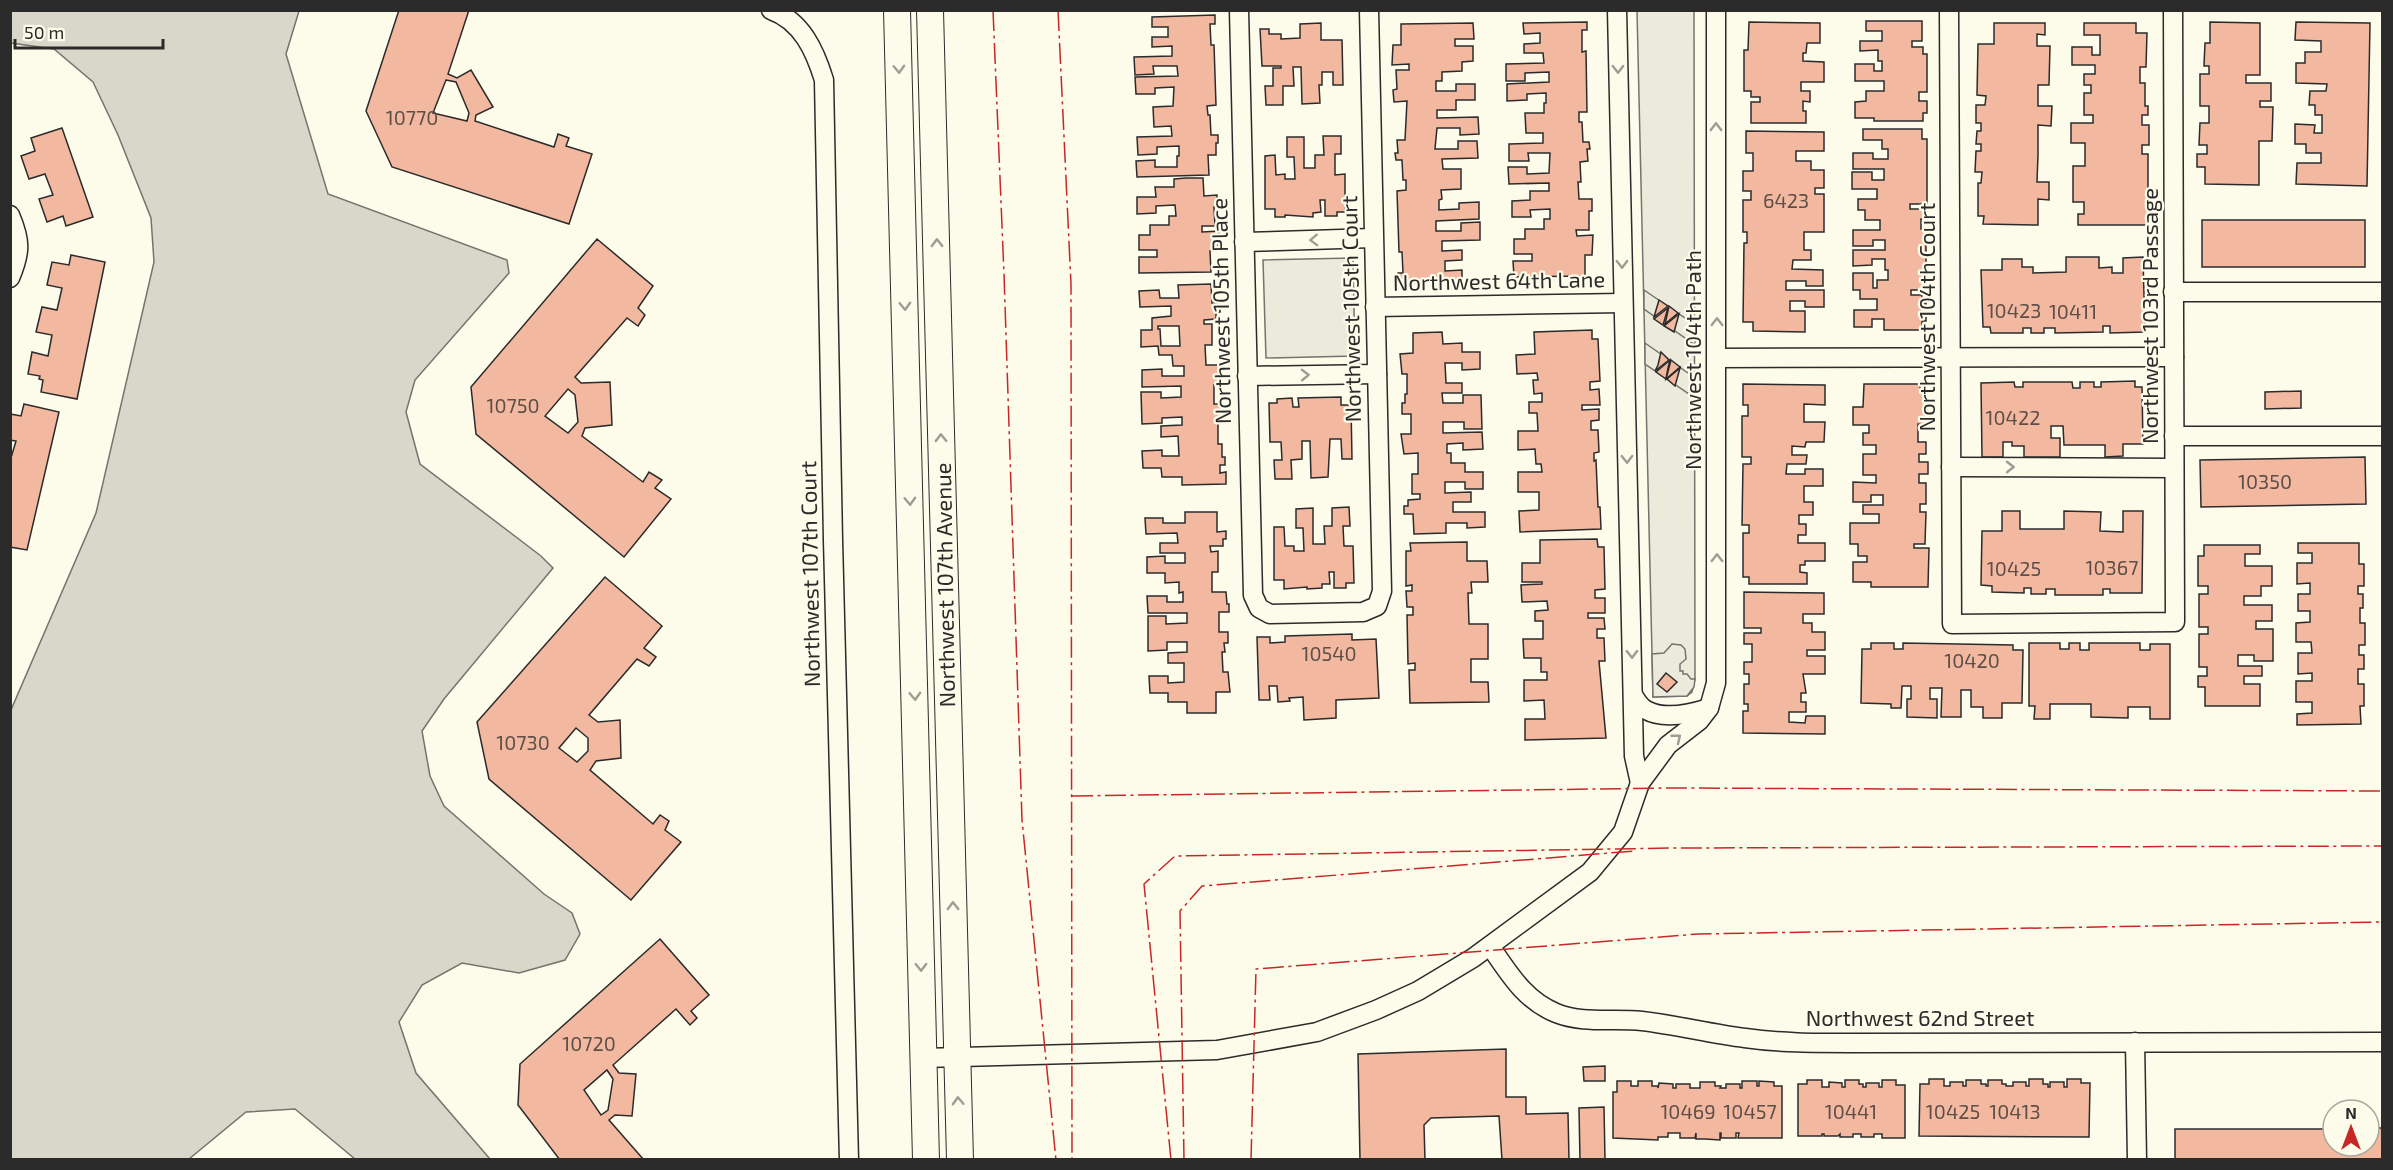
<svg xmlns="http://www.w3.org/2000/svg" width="2393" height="1170" viewBox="0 0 2393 1170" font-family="'Exo 2',sans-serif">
<rect width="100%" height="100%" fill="#fdfbea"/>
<!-- green -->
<g fill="#ecebdb" stroke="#74746e" stroke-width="1.5">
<path d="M1637 11H1694L1695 679 1692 692 1687 696 1653 697Z"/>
<path d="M1353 258 1355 356 1266 358 1263 260Z"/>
</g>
<!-- parking -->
<g fill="#eceadb" stroke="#74746e" stroke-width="1.5">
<path d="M1644 290 1695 325V345L1644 309Z"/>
<path d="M1645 343 1695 378V398L1645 364Z"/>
<path d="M1672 644 1681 645 1685 649 1686 659 1680 664V671H1683V674H1687L1691 679H1695L1694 687 1687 696 1653 697 1652 654 1664 653Z"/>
</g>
<!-- water -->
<path fill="#d8d7c9" stroke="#74746e" stroke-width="1.5" d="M11 10 299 11 286 54 328 194 507 260 509 273 415 380 406 412 420 464 541 556 553 568 444 699 422 731 430 776 444 806 544 894 572 913 580 934 565 960 519 973 462 963 422 985 399 1022 416 1073 490 1159H355L295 1109 246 1112 189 1159H11V710L96 513 154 262 151 218 118 135 93 82 54 49 11 43Z"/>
<!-- building -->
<g fill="#f2b8a0" stroke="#2b2b2b" stroke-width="1.5" fill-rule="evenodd">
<path d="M399 10H469L448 74 457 78 471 70 493 107 476 115 475 121 554 147 558 134 569 138 566 146 592 154 569 224 392 167 366 111ZM446 80 456 82 469 113 467 121 433 113Z"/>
<path d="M1215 15V24H1210L1211 45H1214L1216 105 1207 106 1208 115H1210L1211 135H1218V143H1216V155H1208L1209 175 1137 177 1136 161 1155 160V167H1177V156H1179V146L1157 147V154L1138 155 1137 137 1172 136 1171 126 1154 127 1153 107 1173 106 1174 87 1155 88V94H1136L1135 77 1178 76 1177 66H1153L1154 74 1135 75 1134 57 1172 56V46L1152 47V37H1168V27H1152V17Z"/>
<path d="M1866 21H1922V41H1912V47H1923V54H1927V92H1919V101H1927V113H1923V121H1874V118H1855V102L1866 101V91H1884V81H1855V64H1874V71H1882V61H1878V50L1860 51V41H1882V31H1866Z"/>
<path d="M1587 22V30H1582V52L1586 51 1587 112H1579V122H1582L1583 142H1589L1590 149H1587L1588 161 1580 162 1581 182H1578L1579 199H1592V211H1589V230H1576L1577 236 1593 235 1592 255H1585V276L1514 277 1513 261H1532V254H1514V239H1525V229H1544V219H1550V209L1530 210 1531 217H1512V201L1530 200V191H1549V183L1509 184 1508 167H1527V174L1549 173 1550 153H1528L1529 161H1509V144L1543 143V133H1526L1525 113H1544V103H1546V93L1527 94V100L1507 101V84L1549 82V72L1525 73V81H1506V64L1544 63 1543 53H1524V44L1540 43V33L1524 34 1523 23Z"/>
<path d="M1749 22 1820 23V43H1807L1806 53H1803V61L1824 62V82H1801V91H1810V102L1803 101V111H1806V123H1751V102H1760V97H1751V91H1744V50H1748Z"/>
<path d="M2210 22 2260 23V75H2246V83H2271V101H2260V107H2273L2272 141H2259V185L2205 184V167H2197V154H2207V145H2199L2200 123H2209V106H2200V74H2209V66H2204L2205 43H2210Z"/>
<path d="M2296 22 2370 23 2367 186 2296 184 2297 163H2321V153H2306V144H2295V124L2315 125 2314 133H2322V115H2315V105H2309L2310 91H2326L2327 84 2296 83V63H2305V52H2321V41L2295 40Z"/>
<path d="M1321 23V40H1342L1343 85H1333V72H1322V85H1319L1320 103 1302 104 1301 67H1293L1294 86H1283V105H1266L1265 86H1273V68H1281V66H1262L1260 29H1269V34H1281V39L1300 38V24Z"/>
<path d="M1473 23 1474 39H1455V46H1473V61L1462 62V71L1442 72V81H1436V91H1456V84H1475V100H1456V110H1437V118L1478 117 1479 134 1460 135V128H1437L1435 149H1458V141H1477L1478 158 1442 159 1443 169H1461V189L1441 190 1442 199 1439 200V210L1459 209V203L1479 202V219L1436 221V231H1461V223L1480 222V240L1442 241V251L1462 250V260L1445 261V271L1462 270V281L1398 283V273H1403L1402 252H1399L1397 191 1406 190V180H1403L1402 160H1396L1395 153H1398L1397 140H1405L1407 101 1394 102 1393 90 1397 89 1396 70H1409V64L1392 65 1393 45H1401V24Z"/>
<path d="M1994 23H2045V35L2037 34V46H2050L2049 85H2038V106H2052L2051 126 2038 125V155L2037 182H2049V200L2038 199V225L1983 224 1984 216H1978V183H1981L1982 172H1975L1976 151H1981V144H1976L1977 131H1981V123H1976V105H1985L1986 96 1977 95 1978 44H1994Z"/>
<path d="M2084 23H2136V33H2147L2146 67H2140V83H2145V106H2148V115H2142V125H2149V145H2142V154H2148V225H2078V214H2084V202H2073V166H2085V143H2071V123H2093V115H2084V93H2091V85H2084V74H2095V65H2072V47H2092V55H2100V35H2084Z"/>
<path d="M62 128 93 217 66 226 63 216 47 222 39 199 53 195 45 174 29 179 21 156 35 151 31 138Z"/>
<path d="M1863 129H1922V139H1927V204H1910V209H1927V219H1921V229H1926V290H1911V295H1922V303H1926V321H1922V330H1884V319H1872V327H1854V310H1877V299H1860V290H1853V273H1873V288H1877V280H1888V270H1885V259H1872V265L1853 266V250H1885V240H1873V246H1853V230H1880V220H1865V210H1858V199H1877V189H1852V172H1872V180H1884V169H1853V153H1873V159H1888V149H1882V140H1863Z"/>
<path d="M1746 131 1824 132V151H1796V161H1811V170H1824V188H1815V194H1824V232H1804V250H1811V260H1793L1792 269 1823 270V286H1806V281H1786V290H1824V307H1805V301H1790V311H1805V332L1753 331V322H1743L1744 243H1747V232H1743V200H1751V191H1743V171H1753V153H1746Z"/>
<path d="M1323 136H1341V154H1335V175L1345 174V212H1337V216H1325V200H1320L1321 212 1313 213V217L1285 215V217H1275V209H1265V156L1275 155 1276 175 1285 174V179H1295L1294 157H1287V137H1304V168H1315V155H1324Z"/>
<path d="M1186 178H1203L1204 196 1217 195V207H1214L1215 226H1202V232L1219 231 1218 251H1210L1211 272 1139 273V257H1157V250H1139V235H1150V225H1169V216H1176L1175 205 1156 206V213L1137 214V197H1156L1155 187H1174V179Z"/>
<rect x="2202" y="220" width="163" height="47"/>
<path d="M597 239 653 286 638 308 645 315 638 326 627 318 575 377 581 383 610 382 612 425 585 428 582 436 643 482 649 472 662 480 655 488 671 499 624 557 476 434 471 387ZM568 389 575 395 578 422 568 433 545 416Z"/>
<path d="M71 255 105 262 77 399 41 392 43 380 39 379 40 376 28 374 32 352 48 356 52 335 36 332 42 307 57 310 62 288 47 285 52 262 69 265Z"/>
<path d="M2066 257H2099V268L2112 267V273H2123V258L2143 257 2145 332 2110 333V326H2103V332L2055 333V328H2044V333H2031V328H2023V333H1991L1990 327H1983L1981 270H2002V259H2022V267H2033V273L2066 272Z"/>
<path d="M1211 284 1212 303H1220V312H1216V319L1204 320V324H1212V345H1205L1206 365H1220L1221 385H1214V404H1223V416H1219L1218 424V444H1222V457H1225V465H1220V473L1226 472V484L1182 485V477H1162L1161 468H1143L1142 451 1162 450V456H1179L1178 436 1161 437V426L1182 425V417L1162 418V423L1142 424 1141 392H1161V398L1181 397V386L1142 387V370L1162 369V376H1184V366H1173L1172 355H1159L1158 346 1141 347V330H1152V318L1171 316V306L1140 307 1139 291 1159 290 1160 298H1179L1178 285ZM1158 326H1179L1180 346H1161L1160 329H1158Z"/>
<path d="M1659 300 1668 306 1654 317Z"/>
<path d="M1669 306 1678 313 1665 324Z"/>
<path d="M1668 308 1663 325 1654 319Z"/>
<path d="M1679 314 1674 332 1664 326Z"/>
<path d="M1592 330V339H1598L1600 381 1590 382V390L1599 389 1600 405H1582V410L1599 409V420L1591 421V430H1598L1599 452 1594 453V461L1596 460 1598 507H1600L1601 529 1520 532 1519 511 1539 510V492H1518V472H1542L1541 464H1536L1535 449 1518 450V431H1538L1537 413H1529V402H1542V393L1534 394 1533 380H1538L1537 373 1517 374 1516 355 1535 354 1534 332Z"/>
<path d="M1442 332 1443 344 1462 343V352H1480V369L1462 370V363H1445L1446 383H1462V393H1442L1443 403H1463V395H1481L1482 429H1464V422H1443V433L1482 432 1483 449 1463 450V443L1447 444V453H1451V463H1465V472H1483V489H1465V482H1445V493L1471 492V502H1453V512H1485V527L1467 528V523H1446V533L1414 534 1413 514H1404V506H1408V500L1420 499V494H1412V474H1418V453L1404 454 1401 434H1411V414H1402V403H1405V394H1407V374H1402L1400 354 1413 353V333Z"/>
<path d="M1661 352 1669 360 1655 371 1658 365Z"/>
<path d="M1670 360 1668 368 1666 379 1656 372Z"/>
<path d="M1671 360 1680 367 1666 379Z"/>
<path d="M1680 368 1675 386 1667 379Z"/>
<path d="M2135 381V387H2142L2143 444H2123V456L2105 457V445H2064L2063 426H2051V438H2060V457H2024V446H2012V442H2003V457H1982L1981 383 2014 382 2015 387H2023V382H2072L2073 388H2080V382H2094V387H2101V382Z"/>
<path d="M1743 384 1825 385V405L1804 404V422H1825L1824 442H1806L1805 447 1792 446V455H1807L1806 464H1787L1786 474H1805V469H1823V486H1804V502H1813V515H1799V524H1806V535H1798V543H1825V561H1805V565H1800V572L1807 573V584H1749V577H1743V533H1749V525H1742L1743 464H1751V457H1742V416H1748V405H1743Z"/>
<path d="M1864 384H1920V392H1927V425L1918 424V442H1926V454H1919V462H1928V474H1919V483H1926V504H1920V512H1926L1925 544H1914V548H1929L1928 587H1871V582H1853V562H1867V556H1858V544H1850V523H1879V514H1863V505H1883V495H1871V502H1853V482L1876 483V475H1863V454H1876V445H1863V433H1869V425H1853V407H1863Z"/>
<path d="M2301 391V408L2265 409V392Z"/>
<path d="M1341 397V405H1351L1352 459H1342L1341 439H1330L1328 477 1311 478 1310 441H1302V459L1291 460 1292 479H1275L1274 460H1282L1281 442H1270L1269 403H1277V399L1292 398 1293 407H1299L1298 398Z"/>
<path d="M24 404 59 412 27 550 10 547V461L16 441 10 440V414L21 416Z"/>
<path d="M2365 457 2366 504 2201 507 2200 460Z"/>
<path d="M1349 507 1350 526H1343L1344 546H1353L1354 583H1346V588H1334V572H1329L1330 584H1322V588L1307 589V587L1284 589V580H1274V527H1284L1285 546H1294V551H1304L1303 528H1296V509L1313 508V544H1325L1324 526H1332V508Z"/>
<path d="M2002 511H2020V529H2064V511L2101 512 2100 531 2123 532V511H2143L2142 593H2110V589H2103V595H2055V589H2046V594H2031V588H2024V593L1992 592V586L1981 585 1982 531H2002Z"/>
<path d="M1185 512H1217V532L1226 531V539H1223V546H1210L1211 552 1218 551V572H1212V592H1226L1227 604H1229V612H1219V632H1228V643H1224L1225 652H1222L1223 672H1228L1230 692H1216V713H1187V702H1168V693H1150L1149 676H1168V683L1184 682V663H1168V653L1187 652V642H1167V650L1148 651V616H1166V624L1187 623V613H1148L1147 596H1167V602H1183V592L1179 593V582L1165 583V573H1147V557L1165 556V563H1185V553H1160V543H1178L1177 533 1146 534 1145 518H1163V523H1185Z"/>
<path d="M1597 539 1598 547H1604L1605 589 1595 590V598H1605V613H1588V618H1604L1605 629H1597V638H1604L1605 661H1599L1606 738 1525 740V719H1545L1544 700 1524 701V680H1547V672H1541V658H1524L1523 639H1543V621H1535V611L1548 610 1547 601 1522 602 1521 585 1542 584V582H1522V563H1540V540Z"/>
<path d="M1467 542V561H1487L1488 582H1471L1472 593H1468L1469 624H1488V659H1471V682H1488L1489 702 1410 703 1409 670H1415V663L1408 664 1407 615H1413V607H1407L1406 591H1412V585L1406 586V551H1411L1410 543Z"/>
<path d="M2298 543H2359V564H2364V586H2358V594H2363V608H2360V623H2365V645H2359V655H2364V669H2358V684H2364V706H2360L2361 724 2297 725V714L2312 713V702H2296V681H2312V673L2298 674V653H2312L2311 642H2296V623L2310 622V611H2298V594H2310V583L2297 584V563H2312V553H2298Z"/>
<path d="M2204 545H2260V554H2245V566H2272V586H2261V596H2244V605H2272V621H2256V629H2273V661H2254V655H2238V666H2262V676H2244V684H2260V706H2205V687H2198V676H2207V667H2199V634H2208V627H2199V594H2208V586H2198V556H2204Z"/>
<path d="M605 577 662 626 644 648 656 657 649 666 637 659 589 715 598 722 620 720 621 758 596 761 590 770 653 824 660 815 669 821 665 830 681 842 631 900 489 779 477 722ZM576 728 588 738V751L577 762 559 748Z"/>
<path d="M1744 592 1824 593V614H1803V623H1812V632H1825V650H1807V656H1825V674H1803L1806 693H1801V702H1806V712H1789V722L1805 723 1806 716H1825V734L1743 733V711H1748V704H1744V684H1749V674H1744V662H1752V644H1744V633H1761V628H1744Z"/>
<path d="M1352 634V640L1376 639 1379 698 1336 700V718L1304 720 1303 697 1289 698 1290 701 1278 702 1277 686H1269L1270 700H1259L1257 637H1270V643L1285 642V636Z"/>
<path d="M1871 643H1894V649H1903V643L2013 645V650H2023L2022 703H2002V718H1983V707H1971V690H1961V717H1941L1942 688H1930V699H1937V718L1907 717V699H1911V686H1902L1901 708H1891V704L1861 703 1862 649H1871Z"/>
<path d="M2029 643H2060V649H2069V643H2080V650H2089V643H2140V650H2150V644H2170V719H2150V707H2128V718L2091 717V704H2050V719H2034L2035 706H2029Z"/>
<path d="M1666 673 1677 682 1667 692 1657 684Z"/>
<path d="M660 939 709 995 691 1011 697 1018 690 1025 676 1009 613 1065 619 1073 636 1074 632 1116 615 1115 609 1120 644 1160H560L518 1105 520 1064ZM607 1070 613 1079 608 1110 601 1115 584 1090Z"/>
<path d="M1506 1049V1097H1526V1114L1568 1113 1569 1160H1502L1499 1116 1431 1118 1424 1125 1425 1160H1360L1358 1054Z"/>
<path d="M1605 1066V1081H1584L1583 1067Z"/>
<path d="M1929 1079H1944V1086H1950V1082H1963V1086H1966V1080H1981V1084H1986V1086H1988V1080H2002V1084H2006V1086H2013V1082H2026V1086H2029V1079H2043V1084H2048V1087H2050V1082H2064V1087H2067V1079H2081V1083H2090L2089 1137 1919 1136 1920 1084H1929Z"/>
<path d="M1807 1080H1822V1087H1829V1082L1842 1083V1087H1845V1080H1859V1084H1863V1087H1866V1083H1879V1087H1882V1080H1896V1085H1905V1138H1882V1134H1874V1137H1861V1134H1853V1137H1840V1134L1838 1136H1824V1134H1822V1136H1798V1084H1807Z"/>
<path d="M1617 1081H1631V1086H1638V1081H1652V1086H1658V1088L1659 1083 1673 1084V1088H1676V1084H1690V1088H1700V1082H1715V1086H1721L1720 1088H1726V1084H1740V1088H1742V1081H1757V1086H1759V1081L1774 1082V1086H1782V1138H1738L1739 1133H1736V1138H1721V1133H1720V1140L1705 1139H1696V1133L1695 1138H1680V1133H1668V1137H1658V1140L1613 1138V1092H1617Z"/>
<path d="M1604 1107 1605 1160H1580L1579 1108Z"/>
<path d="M2369 1128H2382V1160H2175V1129H2333V1146H2369Z"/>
</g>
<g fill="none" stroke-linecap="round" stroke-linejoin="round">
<!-- street casing -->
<g stroke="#2b2b2b" stroke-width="21">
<g id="street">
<path d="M771 10C802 21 815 51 824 80L833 540 849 1160"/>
<path d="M1239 10 1253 595 1259 608 1270 614 1363 612 1377 606 1382 591 1369 10"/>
<path d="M1617 10 1634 756 1640 783"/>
<path d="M1949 10 1952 624 2175 622 2173 10"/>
<path d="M10 215C21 241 21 252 10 278"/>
<path d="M1244 242 1373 238"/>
<path d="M2173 292H2382"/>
<path d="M1375 307 1623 303"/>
<path d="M1717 358 2174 357"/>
<path d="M1247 376 1377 374"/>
<path d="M2174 436H2382"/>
<path d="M1951 467 2174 468"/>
<path d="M1633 695C1636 700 1640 707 1646 710 1664 720 1690 714 1709 708"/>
<path d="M1490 946C1509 973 1524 1000 1556 1013 1583 1024 1613 1018 1642 1021 1677 1025 1711 1034 1745 1038 1780 1043 1815 1043 1850 1043L2382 1042"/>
<path d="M2135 1042 2137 1160"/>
<path d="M923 1058 1217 1050 1317 1032 1376 1010 1418 991 1473 958 1590 872 1623 832 1640 783 1668 745 1699 721 1709 708 1716 683V10"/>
</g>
</g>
<!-- secondary casing -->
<g stroke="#2b2b2b" stroke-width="28">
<g id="secondary">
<path d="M897 10 926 1160"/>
<path d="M930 10 960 1160"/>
</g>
</g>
<!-- street -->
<use href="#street" stroke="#fdfbea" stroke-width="18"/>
<!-- secondary -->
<use href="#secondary" stroke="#fdfbea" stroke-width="26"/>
<!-- power -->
<g stroke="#c62828" stroke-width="1.5" stroke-dasharray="21 4.5 3 4.5" stroke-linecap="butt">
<path d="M993 10 1004 274 1022 820 1056 1160"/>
<path d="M1058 10 1071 284 1072 1160"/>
<path d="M1072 796 1670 788 2382 791"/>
<path d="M1171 1160 1144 884 1175 856 1676 848 2382 846"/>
<path d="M1184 1160 1180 911 1202 886 1634 851"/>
<path d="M1251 1160 1256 969 1698 934 2382 922"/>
</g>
</g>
<!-- one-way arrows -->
<defs><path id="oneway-chevron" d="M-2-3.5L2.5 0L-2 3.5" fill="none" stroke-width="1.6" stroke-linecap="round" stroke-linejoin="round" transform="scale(1.5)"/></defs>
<g stroke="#9e9d94">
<use href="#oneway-chevron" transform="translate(899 69) rotate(88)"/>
<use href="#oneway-chevron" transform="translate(1618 69) rotate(89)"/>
<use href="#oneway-chevron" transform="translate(1716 127) rotate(-90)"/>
<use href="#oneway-chevron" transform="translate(1314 240) rotate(178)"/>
<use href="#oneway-chevron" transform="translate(937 243) rotate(-91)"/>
<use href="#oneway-chevron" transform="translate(1622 264) rotate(89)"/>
<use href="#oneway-chevron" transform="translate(905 306) rotate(88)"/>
<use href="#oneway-chevron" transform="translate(1717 322) rotate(-90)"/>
<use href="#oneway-chevron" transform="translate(1305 375) rotate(-1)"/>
<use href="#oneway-chevron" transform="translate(941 438) rotate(-91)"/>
<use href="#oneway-chevron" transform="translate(1627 459) rotate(89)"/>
<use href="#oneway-chevron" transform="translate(2010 467)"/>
<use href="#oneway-chevron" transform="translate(910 501) rotate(88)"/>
<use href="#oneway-chevron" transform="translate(1717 558) rotate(-90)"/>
<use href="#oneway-chevron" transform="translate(1632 654) rotate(89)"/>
<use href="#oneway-chevron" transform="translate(915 696) rotate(88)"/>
<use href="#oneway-chevron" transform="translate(1677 738) rotate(-39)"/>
<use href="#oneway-chevron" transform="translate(953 906) rotate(-91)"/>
<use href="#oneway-chevron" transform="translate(921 967) rotate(89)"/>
<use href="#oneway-chevron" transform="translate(958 1101) rotate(-92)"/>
</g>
<g text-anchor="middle" stroke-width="4.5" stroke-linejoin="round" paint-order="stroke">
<!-- number labels -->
<g font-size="20" fill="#5d4e48">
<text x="412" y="125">10770</text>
<text x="1786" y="208">6423</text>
<text x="2014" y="318">10423</text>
<text x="2073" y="319">10411</text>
<text x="513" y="413">10750</text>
<text x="2013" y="425">10422</text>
<text x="2265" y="489">10350</text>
<text x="2112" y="575">10367</text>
<text x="2014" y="576">10425</text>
<text x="1329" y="661">10540</text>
<text x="1972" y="668">10420</text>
<text x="523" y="750">10730</text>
<text x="589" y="1051">10720</text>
<text x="1688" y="1119">10469</text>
<text x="1750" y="1119">10457</text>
<text x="1851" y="1119">10441</text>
<text x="1953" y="1119">10425</text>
<text x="2015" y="1119">10413</text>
</g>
<!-- street labels -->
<g font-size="22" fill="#2b2b2b" stroke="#fdfbea">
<text transform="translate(1499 281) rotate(-1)" y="8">Northwest 64th Lane</text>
<text transform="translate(1351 309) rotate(-91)" y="8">Northwest 105th Court</text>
<text transform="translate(1221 311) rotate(-91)" y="8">Northwest 105th Place</text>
<text transform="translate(2150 316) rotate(-90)" y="8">Northwest 103rd Passage</text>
<text transform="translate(1927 317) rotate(-90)" y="8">Northwest 104th Court</text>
<text transform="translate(1693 360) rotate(-90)" y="8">Northwest 104th Path</text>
<text transform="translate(810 574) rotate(-91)" y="8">Northwest 107th Court</text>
<text transform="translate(945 585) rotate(-91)" y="8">Northwest 107th Avenue</text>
<text x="1920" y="1026">Northwest 62nd Street</text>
</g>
</g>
<!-- border -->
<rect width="2393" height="1170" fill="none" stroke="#2b2b2b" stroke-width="24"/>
<!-- north arrow -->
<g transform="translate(2351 1128)"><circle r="28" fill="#fdfbea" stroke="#a9a89e" stroke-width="1.5"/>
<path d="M0-4.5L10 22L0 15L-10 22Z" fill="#c62828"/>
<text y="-9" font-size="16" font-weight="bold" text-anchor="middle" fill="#2b2b2b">N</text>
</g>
<!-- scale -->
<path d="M15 39v9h148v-9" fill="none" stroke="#2b2b2b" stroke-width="3"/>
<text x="24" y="39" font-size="18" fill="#2b2b2b" stroke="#fdfbea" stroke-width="4.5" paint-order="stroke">50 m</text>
</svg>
